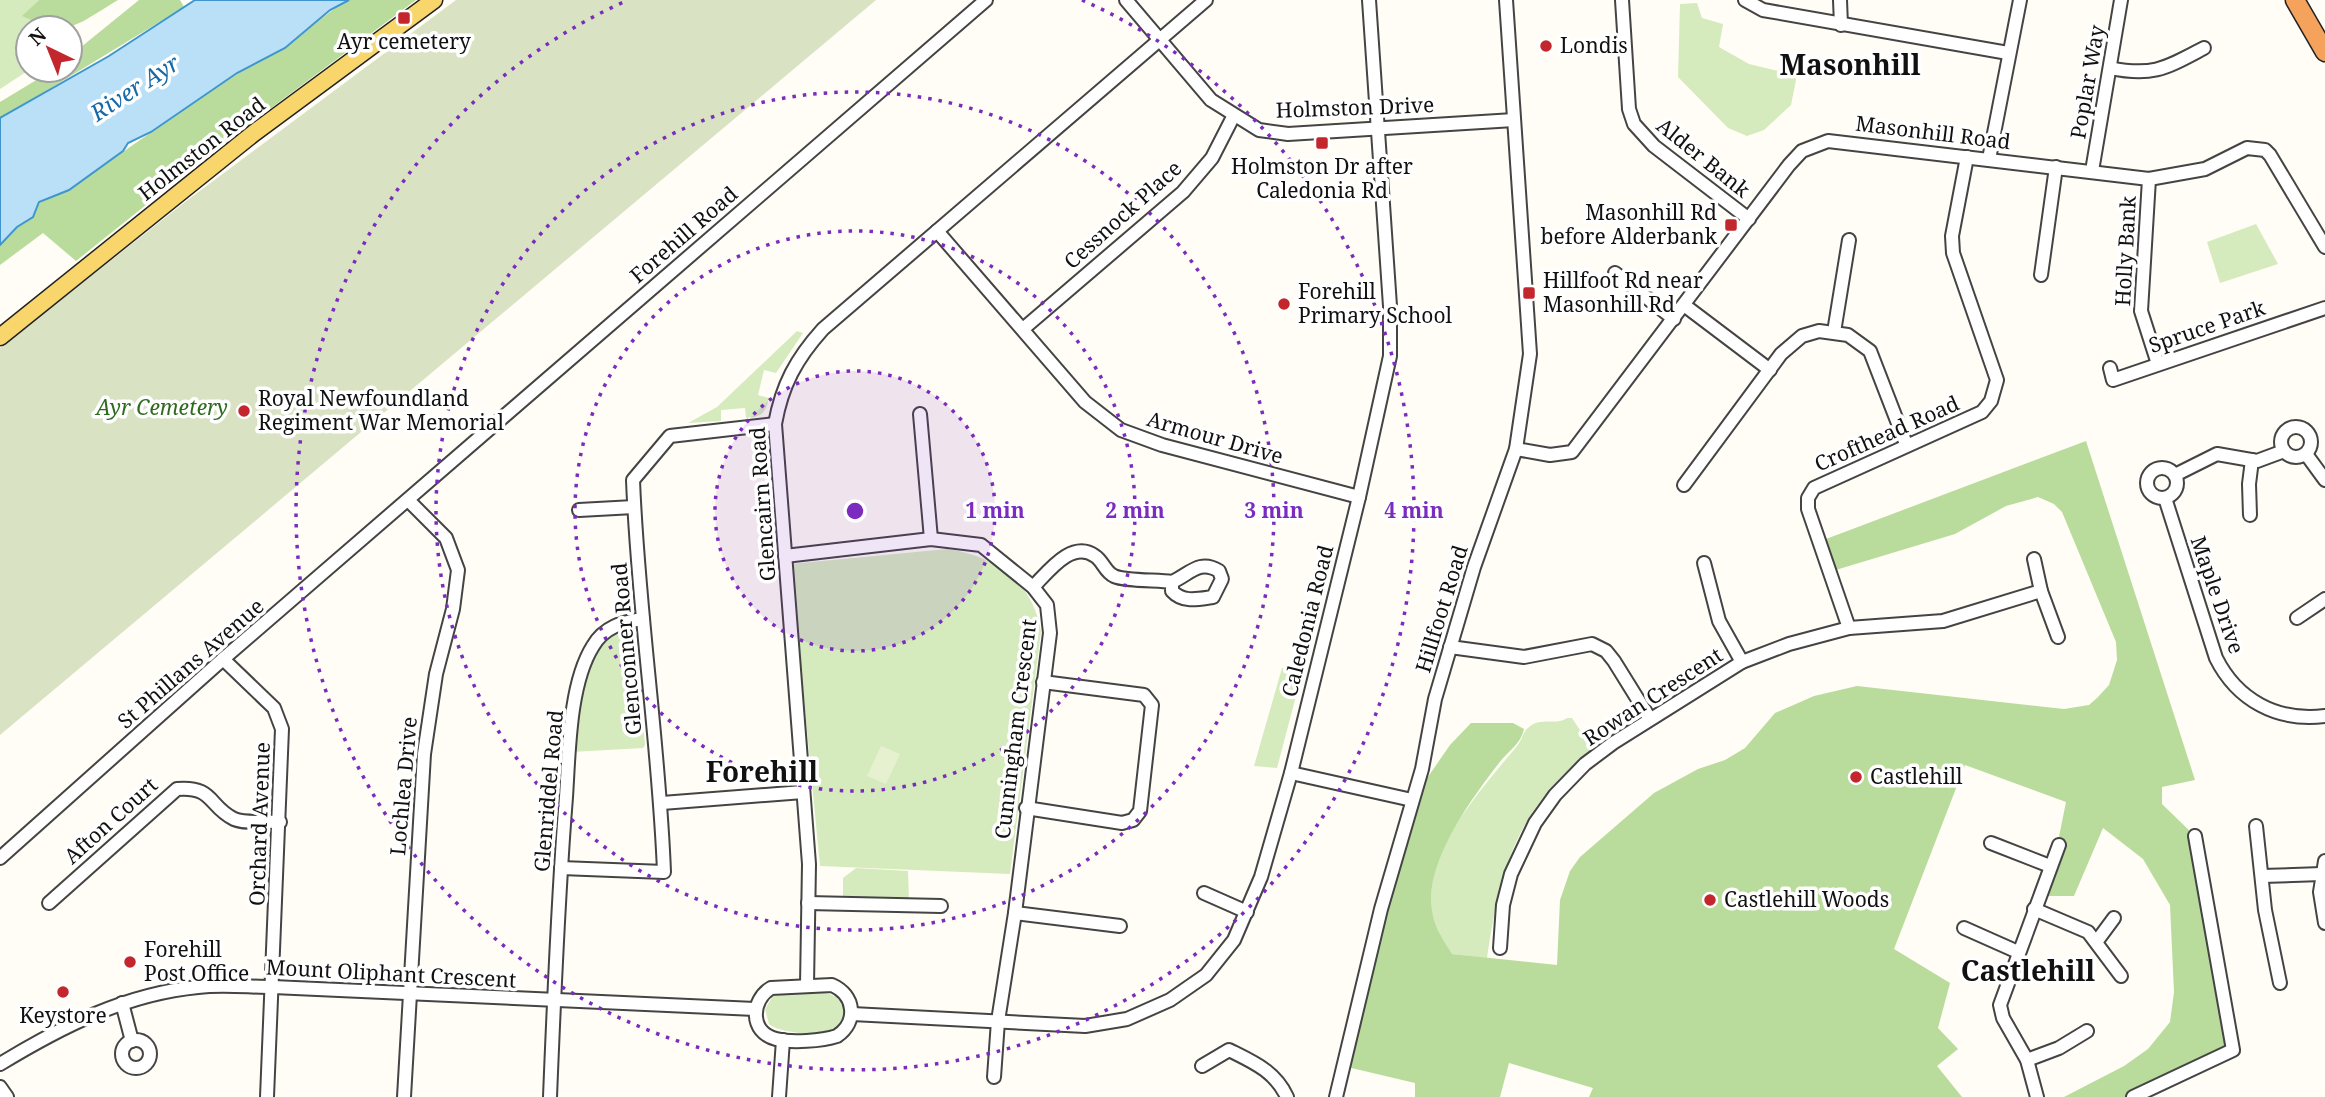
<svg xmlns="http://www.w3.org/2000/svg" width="2325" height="1097" viewBox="0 0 2325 1097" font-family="'Noto Serif',serif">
<rect width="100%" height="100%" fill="#fffdf5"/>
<!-- green -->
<g fill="#d5ebbd">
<path d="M0 0H39L23 16 52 28H28L29 70 0 89Z"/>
<path d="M1697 3 1702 18 1723 24 1719 47 1749 64 1778 71 1783 63 1799 65 1791 105 1764 130 1747 136 1728 128 1678 77 1680 4Z"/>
<path d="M2256 224 2278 264 2220 283 2207 242Z"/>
<path d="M797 331 803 333 776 373 764 370 758 395 769 398C765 414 762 417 746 418L745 408 721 410V421L688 423 717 407Z"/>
<path d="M947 549C996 556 1033 582 1041 632L1010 874 820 866 791 564Z"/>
<path d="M619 631 629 632 635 638 645 745 643 748 571 752C578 717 581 645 619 631Z"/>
<path d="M1304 665 1298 688H1295L1296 696 1277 768 1254 766 1282 668Z"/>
<path d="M1567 718H1572L1593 750C1516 808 1501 867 1487 958L1452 954C1444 940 1434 926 1431 910 1422 853 1484 786 1517 746 1522 740 1523 732 1528 728 1540 716 1556 726 1567 718Z"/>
<path d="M856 868 908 871 909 902 843 896V878Z"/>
<path d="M803 991C822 992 839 990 844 1012 843 1019 840 1026 833 1030 822 1037 778 1033 769 1024L765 1009 773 996Z"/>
</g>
<!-- forest -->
<g fill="#b9dc9c">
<path d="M39 0H118C74 26 72 37 22 16Z"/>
<path d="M139 0H180L184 7 0 119V102L53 70H70V56Z"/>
<path d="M346 0H416L212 152 76 261 43 233 0 265V242L27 219 36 205 85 178 224 82 290 42Z"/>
<path d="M2086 441 2195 780 2162 787V804L2195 836 2233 1050 2142 1097H2064L2124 1066 2148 1049 2170 1022 2174 992 2170 905 2143 859 2103 828 2074 896H2047L2066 802 1965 765 1894 949 1950 983 1938 1028 1958 1049 1937 1066 1962 1097H1589L1593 1088 1509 1063 1500 1097H1415V1083L1343 1066 1412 800 1450 745 1471 723H1513L1524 729C1521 744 1508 751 1499 763 1472 798 1423 864 1432 911 1434 927 1444 940 1452 954L1557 965 1560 900 1570 871 1580 857 1654 793 1698 769 1725 760 1745 748 1775 713 1814 696 1857 686 2064 709 2089 705 2097 698 2109 685 2117 660 2116 642 2062 512 2054 504 2038 497 2006 506 1955 534 1829 572 1818 542Z"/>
</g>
<!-- cemetery -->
<path fill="#d9e3c4" d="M456 0H876L0 735V348L185 202Z"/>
<!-- pitch -->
<path fill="#e6f2cf" d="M881 746 900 754 886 784 867 776Z"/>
<!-- water -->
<path fill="#b9e0f7" stroke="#3f96cf" stroke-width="2" d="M195 0H349L330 10 285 48 237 73 151 132 128 143 123 151 69 190 39 202 33 217 17 227 0 245V118L109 56Z"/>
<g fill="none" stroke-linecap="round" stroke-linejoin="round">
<!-- minor casing -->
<g stroke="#444" stroke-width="16">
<g id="minor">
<path d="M1126 0 1211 100 1259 130 1288 134 1514 120"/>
<path d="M1622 0 1629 109 1634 124 1654 146 1749 219"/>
<path d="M1745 0 1763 10 2008 53"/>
<path d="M1840 0 1841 25"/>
<path d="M2110 68C2153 77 2166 68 2204 48"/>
<path d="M1989 159 2020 0"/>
<path d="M2092 171 2121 0"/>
<path d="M2149 179 2141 311 2158 364"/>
<path d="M937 231 1085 402 1121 430 1162 445 1359 497"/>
<path d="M1615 273 1674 319"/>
<path d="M2041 275 2056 167"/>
<path d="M1684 305 1770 370"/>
<path d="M1023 329 1183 192 1212 158 1233 117"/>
<path d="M1834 332 1849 240"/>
<path d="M2110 368 2113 380 2325 308"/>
<path d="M920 414 931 539"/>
<circle cx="2296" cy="442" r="15"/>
<path d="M1516 449 1550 455 1572 452 1789 165 1802 151 1828 141 2149 179 2205 169 2247 148 2265 150 2270 155 2325 247"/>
<path d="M2306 454 2325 480"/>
<circle cx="2162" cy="483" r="15"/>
<path d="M2175 475 2217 454 2257 461 2284 451"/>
<path d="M1684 485 1781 354 1802 336 1819 331 1848 335 1870 351 1906 444"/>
<path d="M2165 498 2216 658C2237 700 2277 722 2325 716"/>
<path d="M579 510 634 507"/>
<path d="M2250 515 2249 484 2252 460"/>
<path d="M785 556 931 539 981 545 1033 587 1047 605 1050 633 1015 913 998 1021 994 1077"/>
<path d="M2034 559 2041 591 2058 637"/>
<path d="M1704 563 1719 621 1742 662"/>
<path d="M1033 587C1048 572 1072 539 1095 556 1103 561 1105 572 1114 576 1124 581 1157 580 1172 582 1190 574 1199 559 1219 571L1222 579 1213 597C1198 599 1183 603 1172 591V582"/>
<path d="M2297 618 2325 599"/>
<path d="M1849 628 1808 509V498L1814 488 1982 412 1991 401 1997 380 1953 253 1952 236 1967 157"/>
<path d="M1450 647 1524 657 1592 644 1606 651 1614 661 1650 719"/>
<path d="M223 659 274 708 282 729 267 1097"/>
<path d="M1291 773 1412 800"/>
<path d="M662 803 803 792"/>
<path d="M1026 808 1122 823 1133 820 1140 811 1152 705 1144 695 1043 682"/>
<path d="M2256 826 2265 910 2280 983"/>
<path d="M1991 843 2050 866"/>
<path d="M0 858 223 659 986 0"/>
<path d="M2325 861 2320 892 2325 923"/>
<path d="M561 868 664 872C659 741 638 611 633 480L670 436 775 424"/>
<path d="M2262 876 2322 874"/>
<path d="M1204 893 1247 912"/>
<path d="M49 903 177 789C214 786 208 806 234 819 246 824 266 821 280 822"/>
<path d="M808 903 941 906"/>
<path d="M2034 909 2088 932 2121 976"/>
<path d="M1015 913 1120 926"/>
<path d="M1964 928 2018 952"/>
<path d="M2097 941 2114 918"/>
<path d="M1500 948 1503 905 1511 874 1535 823 1555 795 1585 764 1613 743 1742 662 1789 644 1849 628 1943 621 2041 591"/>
<path d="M807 985 809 864 775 424C782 385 796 359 823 329L1206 0"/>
<path d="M832 985C855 995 858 1022 837 1036 822 1041 791 1043 776 1039 749 1032 751 1000 771 988Z"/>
<path d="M122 1003 132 1041"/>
<path d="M852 1014 1085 1026 1127 1019 1170 1000 1206 975 1234 940 1261 877 1291 773 1359 497 1390 356V306L1369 0"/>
<circle cx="136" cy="1054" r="14"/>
<path d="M2027 1060 2059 1048 2087 1031"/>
<path d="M0 1064C61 1027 125 994 198 987 222 984 248 987 273 987L755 1009"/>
<path d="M1202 1066 1229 1050C1253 1062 1275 1071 1287 1097"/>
<path d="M0 1087 7 1097"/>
<path d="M404 1097 424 754 436 674 453 609 458 570 446 538 408 500"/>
<path d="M550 1097C554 997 558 897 566 797 569 753 569 684 593 646 604 627 622 622 643 619"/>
<path d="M779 1097 783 1040"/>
<path d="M1336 1097 1381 909 1422 769 1435 699 1474 567 1516 449 1530 354 1506 0"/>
<path d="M2037 1097 2027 1060 2003 1018 2000 1005 2059 845"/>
<path d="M2133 1097 2233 1050 2195 836"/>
</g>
</g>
<!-- major casing -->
<g stroke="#222" stroke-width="19">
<path id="major" d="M0 337 254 133 434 0"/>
</g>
<!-- highway casing -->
<g stroke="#222" stroke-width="21">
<path id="highway" d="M2295 0 2325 52"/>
</g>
<!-- minor -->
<use href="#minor" stroke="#fff" stroke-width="12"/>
<!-- major -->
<use href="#major" stroke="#f9d66b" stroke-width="16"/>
<!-- highway -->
<use href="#highway" stroke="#f5a25d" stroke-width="18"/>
</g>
<!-- distance rings -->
<circle cx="855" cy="511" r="140" fill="#7b2cbf" fill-opacity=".12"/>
<g fill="none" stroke="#7b2cbf" stroke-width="3.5" stroke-dasharray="3.5 7">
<circle cx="855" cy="511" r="140"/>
<circle cx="855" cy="511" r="280"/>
<circle cx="855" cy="511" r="419"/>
<path d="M1082 0A559 559 0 1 1 628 0"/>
</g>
<!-- markers -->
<g fill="#c4262e" stroke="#fff" stroke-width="2.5">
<rect x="397" y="11" width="14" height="14" rx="3.5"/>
<circle cx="1546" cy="46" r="7"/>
<rect x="1315" y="136" width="14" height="14" rx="3.5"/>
<rect x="1724" y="218" width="14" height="14" rx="3.5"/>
<rect x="1522" y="286" width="14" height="14" rx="3.5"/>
<circle cx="1284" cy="304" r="7"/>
<circle cx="244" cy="411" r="7"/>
<circle cx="1856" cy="777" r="7"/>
<circle cx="1710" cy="900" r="7"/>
<circle cx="130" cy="962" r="7"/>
<circle cx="63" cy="992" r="7"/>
</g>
<g text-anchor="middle" stroke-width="7" stroke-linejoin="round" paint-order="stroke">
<!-- poi labels -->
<g font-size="21" fill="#111" stroke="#fff" text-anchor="start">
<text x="404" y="49" text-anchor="middle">Ayr cemetery</text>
<text x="1560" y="53">Londis</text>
<text x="1322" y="174" text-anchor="middle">Holmston Dr after<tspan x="1322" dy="24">Caledonia Rd</tspan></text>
<text x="1717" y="220" text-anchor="end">Masonhill Rd<tspan x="1717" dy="24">before Alderbank</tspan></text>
<text x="1543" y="288">Hillfoot Rd near<tspan x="1543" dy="24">Masonhill Rd</tspan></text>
<text x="1298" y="299">Forehill<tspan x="1298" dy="24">Primary School</tspan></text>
<text x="258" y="406">Royal Newfoundland<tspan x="258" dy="24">Regiment War Memorial</tspan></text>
<text x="1870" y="784">Castlehill</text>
<text x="1724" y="907">Castlehill Woods</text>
<text x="144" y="957">Forehill<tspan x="144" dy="24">Post Office</tspan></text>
<text x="63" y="1023" text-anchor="middle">Keystore</text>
</g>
<!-- street labels -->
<g font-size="21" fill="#111" stroke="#fff">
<text transform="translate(2088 82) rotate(-80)" y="7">Poplar Way</text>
<text transform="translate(1355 108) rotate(-2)" y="7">Holmston Drive</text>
<text transform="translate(1933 133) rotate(7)" y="7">Masonhill Road</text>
<text transform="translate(202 149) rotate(-38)" y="7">Holmston Road</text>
<text transform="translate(1703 158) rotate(39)" y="7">Alder Bank</text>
<text transform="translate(1123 215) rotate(-42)" y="7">Cessnock Place</text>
<text transform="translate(684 235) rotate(-41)" y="7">Forehill Road</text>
<text transform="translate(2126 251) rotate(-87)" y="7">Holly Bank</text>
<text transform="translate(2207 327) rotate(-19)" y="7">Spruce Park</text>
<text transform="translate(1887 434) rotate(-24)" y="7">Crofthead Road</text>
<text transform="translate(1215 438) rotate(16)" y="7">Armour Drive</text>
<text transform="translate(763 504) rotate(-94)" y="7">Glencairn Road</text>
<text transform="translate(2217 595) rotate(71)" y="7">Maple Drive</text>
<text transform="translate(1442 609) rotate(-73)" y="7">Hillfoot Road</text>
<text transform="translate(1308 621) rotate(-76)" y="7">Caledonia Road</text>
<text transform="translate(627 649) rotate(-95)" y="7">Glenconner Road</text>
<text transform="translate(191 664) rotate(-41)" y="7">St Phillans Avenue</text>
<text transform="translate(1653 697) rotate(-33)" y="7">Rowan Crescent</text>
<text transform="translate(1016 729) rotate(-83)" y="7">Cunningham Crescent</text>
<text transform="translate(404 786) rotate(-85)" y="7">Lochlea Drive</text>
<text transform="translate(549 791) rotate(-85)" y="7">Glenriddel Road</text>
<text transform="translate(111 821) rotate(-42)" y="7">Afton Court</text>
<text transform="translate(260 824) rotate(-88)" y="7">Orchard Avenue</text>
<text transform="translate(391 974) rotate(3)" y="7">Mount Oliphant Crescent</text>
</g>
<!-- park labels -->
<g font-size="21" font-style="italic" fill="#2f6b1f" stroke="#fff">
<text x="162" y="415">Ayr Cemetery</text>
</g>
<!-- water labels -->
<g font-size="23" font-style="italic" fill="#1768a6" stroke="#fff">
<text transform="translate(135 88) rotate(-33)" y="8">River Ayr</text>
</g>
<!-- district labels -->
<g font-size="28" font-weight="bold" fill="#111" stroke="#fff">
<text x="1850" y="75">Masonhill</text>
<text x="762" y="782">Forehill</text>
<text x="2028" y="981">Castlehill</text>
</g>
</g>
<circle cx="855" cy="511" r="10" fill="#7b2cbf" stroke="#fff" stroke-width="3.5"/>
<g font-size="21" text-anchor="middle" font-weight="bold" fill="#7b2cbf" stroke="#fff" stroke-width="7" stroke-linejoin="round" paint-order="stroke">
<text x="995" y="518">1 min</text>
<text x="1135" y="518">2 min</text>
<text x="1274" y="518">3 min</text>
<text x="1414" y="518">4 min</text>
</g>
<!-- north arrow -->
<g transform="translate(49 49) rotate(317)"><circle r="33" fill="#ffffff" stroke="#a0a0a0" stroke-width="2"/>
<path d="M0-5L12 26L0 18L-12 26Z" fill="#c4262e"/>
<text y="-10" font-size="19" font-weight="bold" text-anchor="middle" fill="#111111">N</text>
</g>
</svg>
